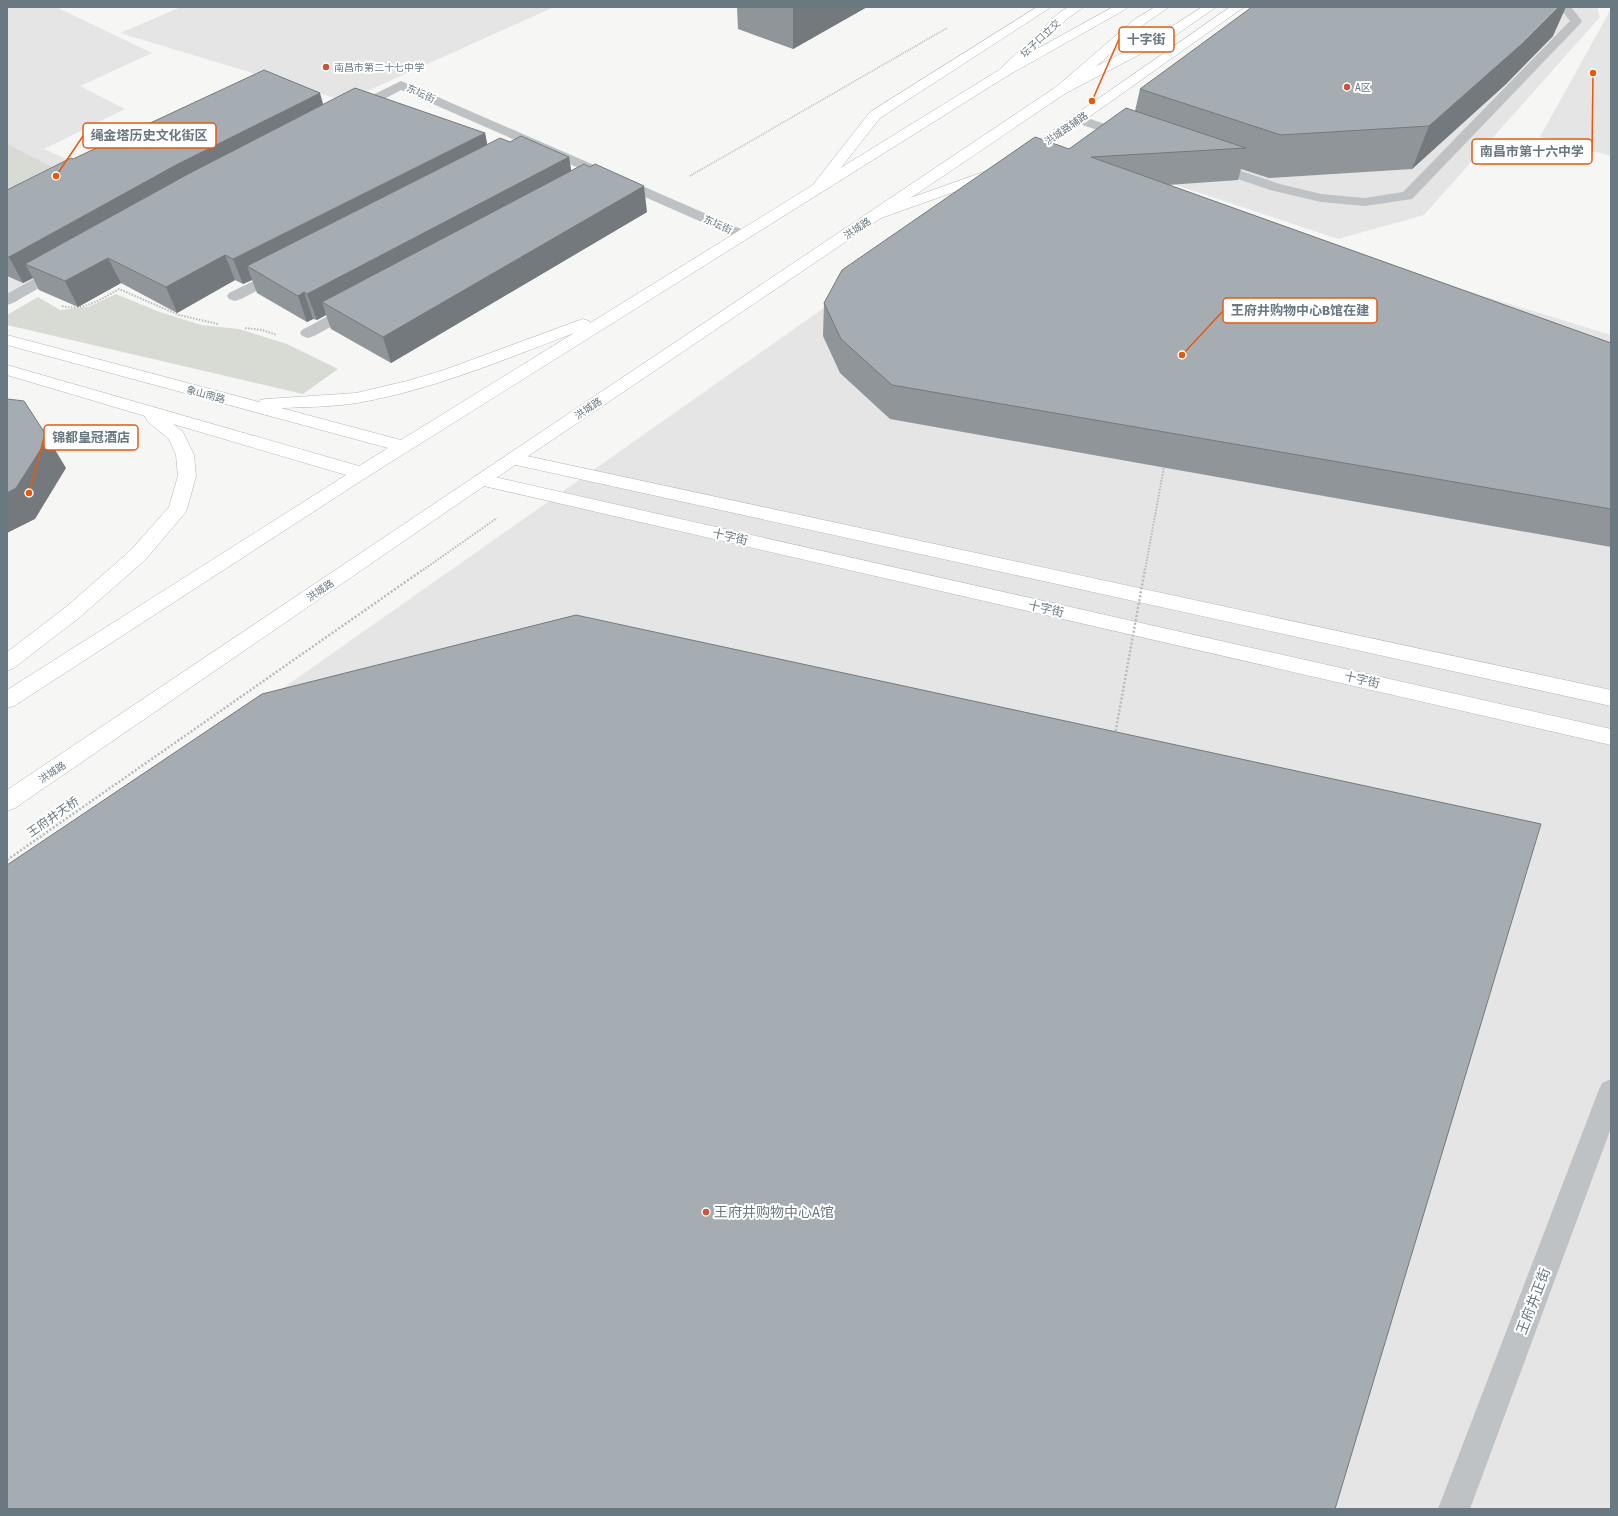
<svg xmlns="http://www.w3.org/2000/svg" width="1618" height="1516" viewBox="0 0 1618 1516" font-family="'Fira Sans','Noto Sans SC',sans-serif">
<rect width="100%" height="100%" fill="#f6f6f4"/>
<!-- built -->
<g fill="#e4e5e4">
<path d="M7 7H56L152 53 80 86 125 109 44 149 165 203 7 305Z"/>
<path d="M181 7H554L345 101 120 33Z"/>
<path d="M1293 7H1597L1600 17 1424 215 1338 239 1095 158Z"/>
<path d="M1611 9V156L1540 137Z"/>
<path d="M1036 159 1611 335V1509H7V882Z"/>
</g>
<!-- green -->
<g fill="#d7dbd3">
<path d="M7 144 52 167 7 189Z"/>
<path d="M116 294 157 311 201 325 239 329 287 344 338 369 303 394 7 325V315L38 297 60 310 88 307Z"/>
</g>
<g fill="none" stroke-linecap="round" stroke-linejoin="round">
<!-- secondary casing -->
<g stroke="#b1b6b9" stroke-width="1">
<g id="secondary">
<path d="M1037 7H1051L880 118 822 192 817 193 812 192 810 189 812 186 870 112Z"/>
<path d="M1230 7H1244L1013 171 881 218 876 219 871 218 869 215 871 212 1003 165Z"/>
<path d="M513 453 1611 690V706L507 463 504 459 507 455Z"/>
<path d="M481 474 1611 729V745L475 484 472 480 475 476Z"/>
</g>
</g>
<!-- primary casing -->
<g stroke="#b2b6b9" stroke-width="1">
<g id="primary">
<path d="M1113 7H1128L1126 9 1007 76 367 477 14 706 7 708V690L346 475 173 424 183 432 194 455 196 476 187 509 185 513 145 560 80 617 14 668 7 671V652L66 607 131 550 169 507 178 476 176 455 169 439 147 421 145 416 7 375V365L359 466 388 448 7 345V335L259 402 260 400 266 399 356 393 407 381 444 370 577 321 583 319 589 321 590 323 999 70ZM574 333 401 440 281 408C306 407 332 407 357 403 432 390 503 360 574 333Z"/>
<path d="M1155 7H1169L1143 25 1066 93 487 484 15 808 7 811V790L1056 87 1135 19Z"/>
</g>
</g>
<!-- highway casing -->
<g stroke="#b2b5b8" stroke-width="1">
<g id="highway">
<path d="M1069 7H1084L1068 18 1007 76H999L997 73 999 70 1060 12Z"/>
<path d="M1202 7H1216L1173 37 1066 93H1056L1055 90 1056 87 1165 31Z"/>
</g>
</g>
<!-- path-far2 -->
<path stroke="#b8bbbd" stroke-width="1.5" stroke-dasharray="1 1" stroke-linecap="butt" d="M690 176 947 28"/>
<!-- path-far1 -->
<g stroke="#b8bbbd" stroke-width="2" stroke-dasharray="1.5 1.5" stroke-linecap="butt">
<path d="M62 306C83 312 101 299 119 289L179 315 218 324"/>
<path d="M245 328 262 330 277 335"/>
<path d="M423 570 497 518"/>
</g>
<!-- path -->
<path stroke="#b8bbbd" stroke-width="2.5" stroke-dasharray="2 2" stroke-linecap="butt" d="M7 860 424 569"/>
<!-- lane -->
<g fill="#bec2c5" fill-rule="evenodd">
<path d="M1559 7H1571L1582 21 1580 24 1412 199 1365 206 1321 202 1270 190 1206 168 1204 165 1206 162 1211 161 1280 184 1321 194 1365 198 1403 192 1570 21Z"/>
<path d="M1078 115 1133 133 1135 136 1133 139 1128 140 1073 122 1071 119 1073 116Z"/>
<path d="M280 268 285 270 288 273 285 276 241 299 235 301 229 299 227 296 229 293Z"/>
<path d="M354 303 360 305 362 308 360 311 314 336 308 338 302 336 300 333 302 330 348 305Z"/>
</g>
<!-- street -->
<g fill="#bec2c5" fill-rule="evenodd">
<path d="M401 81 748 232 750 235 748 238 743 239 738 238 401 90 358 113H348L346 110 348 107Z"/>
<path d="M62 264 67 266 70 269 67 272 13 303 7 305V294L57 266Z"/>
<path d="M1611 1079V1128L1470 1509H1438L1598 1092 1602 1083Z"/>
</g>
<!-- secondary -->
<use href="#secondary" fill="#fff" fill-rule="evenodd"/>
<!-- primary -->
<use href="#primary" fill="#fff" fill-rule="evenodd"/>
<!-- highway -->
<use href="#highway" fill="#fff" fill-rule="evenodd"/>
<!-- path-bridge-far1 -->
<path stroke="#b8bbbd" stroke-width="2" stroke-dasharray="1.5 1.5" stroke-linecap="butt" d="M1145 570 1164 467"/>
<!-- path-bridge -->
<path stroke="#b8bbbd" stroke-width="2.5" stroke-dasharray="2 2" stroke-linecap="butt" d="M1115 735 1145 569"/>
</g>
<!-- wall -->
<g fill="#8f9599">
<path d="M737 7H867L793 49 738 29Z"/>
<path d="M1553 36 1506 84 1412 169 1269 178 1241 169 1238 180 1168 185 1611 343V547L890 419 840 373 823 336 824 303 1069 149 1135 111 1140 89Z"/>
<path d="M323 104 485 133 487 145 510 142 569 157 571 171 647 212 391 363 331 329 326 315 317 320 313 319 307 322 257 293 252 280 243 284 235 280 177 313 121 283 78 307 39 290 33 278 23 283 7 276V190L73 159Z"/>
</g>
<!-- shaded-wall -->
<g fill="#74797d">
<path d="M795 7H867L793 49V8Z"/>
<path d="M1559 7H1566L1553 36 1506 84 1412 169 1429 126Z"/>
<path d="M320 93 327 118 25 264 33 278 23 283 9 257 176 165Z"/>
<path d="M485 133 490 158 247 266 252 280 243 284 233 259Z"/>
<path d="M569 157 573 183 322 302 326 315 317 320 307 294Z"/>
<path d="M644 186 647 212 391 363 383 337Z"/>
<path d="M225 255 235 280 177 313 166 287Z"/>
<path d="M108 258 121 283 78 307 65 281Z"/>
<path d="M304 292 313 319 307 322 298 296Z"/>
<path d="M48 438 66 468 35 519 7 533V493Z"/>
</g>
<!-- building -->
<g fill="#a6adb2" stroke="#74797d">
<path d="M1252 7H1559L1523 43 1429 126 1281 135 1140 89Z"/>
<path d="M264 70 320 93 176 165 9 257 7 256V190L71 158 73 159Z"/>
<path d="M355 88 485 133 233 259 225 255 166 287 108 258 65 281 25 264 188 174Z"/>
<path d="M1126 108 1246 148 1091 157 1611 343V509L892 385 841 339 824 303 842 270 1035 137 1069 149Z"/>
<path d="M521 136 569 157 307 294 304 292 298 296 247 266 500 138 510 142Z"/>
<path d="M584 164 590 167 595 164 644 186 383 337 322 302Z"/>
<path d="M7 399 24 401 48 438 16 488 7 493Z"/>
<path d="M576 615 1541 824 1335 1509H7V865L262 694Z"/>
</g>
<!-- markers -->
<g fill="#ce513c" stroke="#fff" stroke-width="1.5">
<circle cx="326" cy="67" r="4"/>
<circle cx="1347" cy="87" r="4"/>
<circle cx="706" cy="1212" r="4"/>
</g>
<g text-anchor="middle" stroke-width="4" stroke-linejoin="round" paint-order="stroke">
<!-- far-street labels -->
<g font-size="10" fill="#697881" stroke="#fff">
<text transform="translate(1040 38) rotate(-43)" y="4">坛子口立交</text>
<text transform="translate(421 93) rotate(24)" y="4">东坛街</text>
<text transform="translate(1066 128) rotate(-35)" y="4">洪城路辅路</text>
<text transform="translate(718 224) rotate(24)" y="4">东坛街</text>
<text transform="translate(857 228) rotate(-34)" y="4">洪城路</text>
<text transform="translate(206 394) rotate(15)" y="4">象山南路</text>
<text transform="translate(588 408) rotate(-34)" y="4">洪城路</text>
<text transform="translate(320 590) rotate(-34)" y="4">洪城路</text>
<text transform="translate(52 772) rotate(-34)" y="4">洪城路</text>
</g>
<!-- far-poi labels -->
<g font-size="10" fill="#697881" stroke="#fff" text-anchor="start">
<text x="334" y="71">南昌市第二十七中学</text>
<text x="1355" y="91">A区</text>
</g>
<!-- street labels -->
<g font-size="12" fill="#697881" stroke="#fff">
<text transform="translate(730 537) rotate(13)" y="4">十字街</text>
<text transform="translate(1046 609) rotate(13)" y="4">十字街</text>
<text transform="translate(1362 680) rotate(13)" y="4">十字街</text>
<text transform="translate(53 817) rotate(-35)" y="4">王府井天桥</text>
</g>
<!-- near-poi labels -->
<g font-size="14" fill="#697881" stroke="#fff" text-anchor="start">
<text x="714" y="1217">王府井购物中心A馆</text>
</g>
<!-- near-street labels -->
<g font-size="14" fill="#697881" stroke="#fff">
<text transform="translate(1533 1301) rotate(-69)" y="5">王府井正街</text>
</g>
</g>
<!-- callouts -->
<path fill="none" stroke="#e8590c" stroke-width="1.5" d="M1092 101L1119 39M56 176L83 136M1593 73L1592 152M1182 355L1223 311M29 493L44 438"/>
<g fill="#e8590c" stroke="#fff" stroke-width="1.5">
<circle cx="1092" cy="101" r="4"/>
<circle cx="56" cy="176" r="4"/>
<circle cx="1593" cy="73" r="4"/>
<circle cx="1182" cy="355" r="4"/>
<circle cx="29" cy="493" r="4"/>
</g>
<g fill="#fff" stroke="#e8590c" stroke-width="1.5">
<rect x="1119" y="27" width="55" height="25" rx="4"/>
<rect x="83" y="123" width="133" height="25" rx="4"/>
<rect x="1472" y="139" width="120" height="25" rx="4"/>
<rect x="1223" y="298" width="154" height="25" rx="4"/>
<rect x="44" y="425" width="94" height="25" rx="4"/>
</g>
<g font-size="13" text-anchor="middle" font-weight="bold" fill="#697881">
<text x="1146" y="44">十字街</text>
<text x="149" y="140">绳金塔历史文化街区</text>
<text x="1532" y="156">南昌市第十六中学</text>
<text x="1300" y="315">王府井购物中心B馆在建</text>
<text x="91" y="442">锦都皇冠酒店</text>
</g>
<!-- border -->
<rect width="1618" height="1516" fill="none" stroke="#697881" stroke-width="16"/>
</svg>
